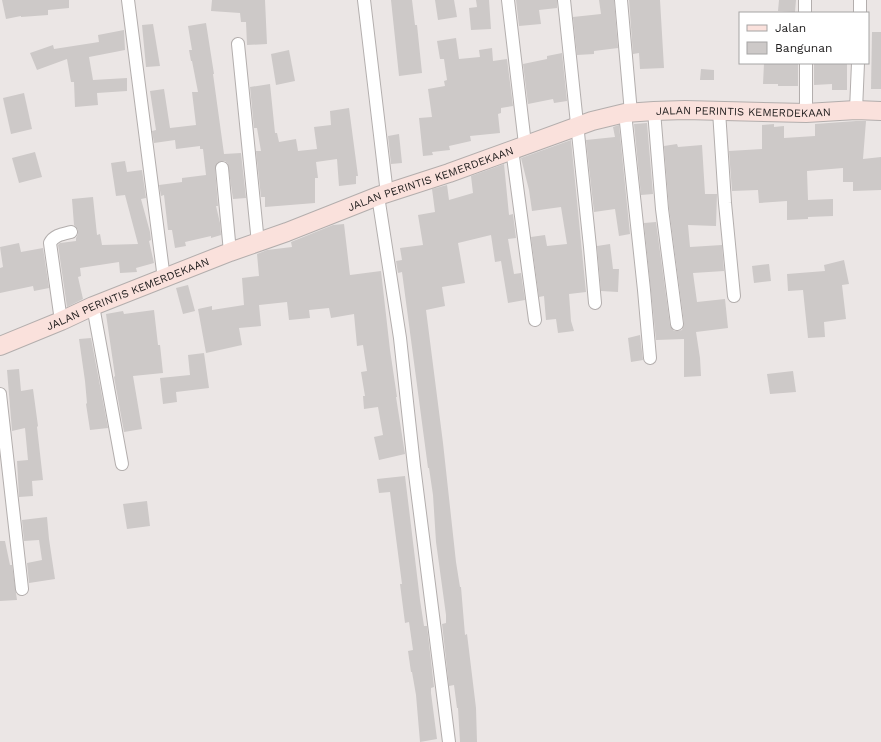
<svg xmlns="http://www.w3.org/2000/svg" width="881" height="742" viewBox="0 0 881 742" font-family="'Work Sans',sans-serif">
<rect width="100%" height="100%" fill="#ebe6e5"/>
<!-- building -->
<g fill="#cdc9c8">
<path d="M2 0H69V8L48 10V15L21 17V16L6 19Z"/>
<path d="M212 0H265L267 44 247 45 246 22H241L240 13 211 11Z"/>
<path d="M391 0H412L415 25H417L422 73 399 76Z"/>
<path d="M435 0H454L457 17 438 20Z"/>
<path d="M476 0H489L491 29 471 30 469 8 477 7Z"/>
<path d="M516 0H557V8L539 10 541 24 519 26Z"/>
<path d="M599 0H614L618 48 594 51V54L577 55 573 17 601 14Z"/>
<path d="M629 0H660L664 68 640 69 639 53 633 54Z"/>
<path d="M779 0H796L795 12 778 11Z"/>
<path d="M206 23 214 74H213L224 154 241 153 246 198 233 199 228 164 225 161 218 162 215 168 218 206H216L220 223 221 235 211 238V236L185 242 186 246 175 248 172 230H168L164 195 161 196 159 185 182 182V178L206 175 203 149H200V146L176 149 175 140 154 143 152 131 156 130 150 91 164 89 170 128 196 125 192 92H198L192 61H191L189 50H192L188 26Z"/>
<path d="M153 24 160 66 146 67 142 25Z"/>
<path d="M124 30 125 50 89 57 93 80 127 78V91L97 93 98 105 75 107 74 82H71L67 59 37 70 30 53 53 45 54 49 99 42 98 35Z"/>
<path d="M872 32H881V89H871Z"/>
<path d="M456 38 459 59 480 57 479 50 492 48 493 61 507 59 513 106 501 108V113L498 114 500 133 470 136 471 141 449 146 450 150 432 152 433 155 423 156 419 118 432 117 428 89 445 86 444 81 447 80 444 59H440L437 41Z"/>
<path d="M289 50 295 81 276 85 271 54Z"/>
<path d="M562 53 567 101 554 103 553 99 528 104 523 64 547 59V56Z"/>
<path d="M764 63H798V86H778V84H763Z"/>
<path d="M814 63H847V90H832V84L814 85Z"/>
<path d="M701 69 714 70V80H700Z"/>
<path d="M270 84 275 133H277L279 142 296 139 298 151 317 149 314 127 331 125 330 111 349 108 358 176H356V184L339 186 337 159 316 162 318 178H315V203L265 207V197H261L256 151H261L257 128H254L250 87Z"/>
<path d="M24 93 32 129 11 134 3 98Z"/>
<path d="M856 121H866L863 159 881 157V190L853 191V182H843V168L807 171 808 200 833 199V216L808 217V219L787 220V201L759 203 758 190 732 191 729 151 762 149V125L774 124V127L784 126V138L815 136V124Z"/>
<path d="M647 123 653 194 641 195 634 124Z"/>
<path d="M619 125 630 234 619 236 615 209 594 212 586 140 615 137 613 127Z"/>
<path d="M399 134 402 163 391 164 388 136Z"/>
<path d="M571 140 586 292 569 294 571 321 574 331 558 333 556 319 546 320 544 296 539 297 531 237 545 235 547 246 567 244 561 207 532 211 529 190 521 158Z"/>
<path d="M677 144 678 147 702 145 705 194H717L716 226 688 225 690 247 722 245 724 271 693 273 697 302 725 299 728 328 696 332 700 358 701 376 684 377V339L656 340 644 223 656 222 670 325 674 331H678L682 330 684 323 669 208 664 146Z"/>
<path d="M35 152 42 177 19 183 12 158Z"/>
<path d="M125 161 127 172 142 170 146 198 141 199 150 232 151 240 149 241 154 263 136 268 137 272 120 273 119 262 80 268 81 276 78 277 83 299 67 307 58 245 60 243 76 241V238L78 234V230L74 225 72 199 93 197 97 235 100 234 102 245 138 244 125 195 116 196 111 163Z"/>
<path d="M504 164 509 215 513 214 516 238 508 239 514 274 521 273 525 300 508 303 501 261 495 262 491 235 458 243 465 283 442 287 445 306 426 310 443 443 456 562 460 587H461L465 635 467 634 476 708 477 742H460L458 708H457L454 685 449 686 442 624 446 623V615L436 542 433 495 429 468H428L402 272 398 273 396 261 402 260 400 248 423 245 418 215 435 212 432 189 447 185 449 200 473 193 471 176Z"/>
<path d="M344 224 350 275 381 271 390 350 397 397H396L405 454 379 460 374 437 383 435 378 407 364 409 363 396H365L361 372 367 371 363 345 357 346 354 314 331 318 329 308 309 310 310 318 289 320 287 302 259 305 261 326 239 328 242 345 206 353 198 309 212 306V310L244 305 242 278 259 276 257 254 267 250 292 247 291 242 333 225Z"/>
<path d="M19 243 21 252 43 248 49 288 34 291 33 286 0 293V268L3 267 0 247Z"/>
<path d="M610 244 613 269H619L618 292 601 291 597 246Z"/>
<path d="M844 260 849 284 842 285 846 319 824 322 825 337 808 338 803 290 788 291 787 274 825 271 824 265Z"/>
<path d="M769 264 771 281 754 283 752 266Z"/>
<path d="M188 285 195 311 183 314 176 288Z"/>
<path d="M154 310 158 345H160L163 373 133 376 142 429 124 432 114 377 115 376 106 314 123 311 124 314Z"/>
<path d="M640 335 643 360 631 362 628 338Z"/>
<path d="M91 338 108 428 90 430 86 404 87 403 85 381 79 339Z"/>
<path d="M204 353 209 388 176 392 177 402 163 404 160 378 190 375 188 355Z"/>
<path d="M19 369 21 391 33 389 38 426 37 427 43 480 32 481 33 496 19 497 17 461 28 460 25 428 12 431 7 370Z"/>
<path d="M793 371 796 392 770 394 767 374Z"/>
<path d="M405 476 420 600 424 626H427L434 687 431 688V693L437 739 420 742 416 695 412 672H411L408 651 413 650 409 622 405 623 400 584H402L390 492 379 493 377 479Z"/>
<path d="M147 501 150 526 127 529 123 504Z"/>
<path d="M47 517 49 539 55 579 29 583 27 563 42 560 39 540 24 541 22 520Z"/>
<path d="M0 541H5L10 565H12L17 600 0 601Z"/>
</g>
<g fill="none" stroke-linecap="round" stroke-linejoin="round">
<!-- street casing -->
<g stroke="#b3aead" stroke-width="14">
<g id="street">
<path d="M128 0 164 279"/>
<path d="M364 0 387 194"/>
<path d="M508 0 525 144"/>
<path d="M564 0 590 247 595 303"/>
<path d="M621 0 631 113"/>
<path d="M805 0V13"/>
<path d="M860 13V0"/>
<path d="M238 44 258 243"/>
<path d="M806 63V113"/>
<path d="M856 110 858 63"/>
<path d="M654 111 662 209 677 324"/>
<path d="M719 111 725 203 734 296"/>
<path d="M625 113 644 290 650 358"/>
<path d="M512 149 535 320"/>
<path d="M222 168 230 252"/>
<path d="M378 196 400 338 414 466 449 742"/>
<path d="M93 306 122 464"/>
<path d="M61 321 50 243C54 235 63 234 71 232"/>
<path d="M0 394 22 589"/>
</g>
</g>
<!-- secondary casing -->
<g stroke="#b3aead" stroke-width="20">
<g id="secondary">
<path id="s1" d="M0 346 61 321 93 306 230 252 287 232 378 196 449 173 592 121 625 113 654 111 685 110 806 113 856 110 881 111"/>
</g>
</g>
<!-- street -->
<use href="#street" stroke="#fff" stroke-width="12"/>
<!-- secondary -->
<use href="#secondary" stroke="#fae1dc" stroke-width="18"/>
</g>
<g text-anchor="middle" stroke-width="3" stroke-linejoin="round" paint-order="stroke">
<!-- street labels -->
<g font-size="11" fill="#1d1b1b" stroke="#fff">
<text dy="4" stroke="none"><textPath href="#s1" startOffset="786">JALAN PERINTIS KEMERDEKAAN</textPath></text>
<text dy="4" stroke="none"><textPath href="#s1" startOffset="462">JALAN PERINTIS KEMERDEKAAN</textPath></text>
<text dy="4" stroke="none"><textPath href="#s1" startOffset="138">JALAN PERINTIS KEMERDEKAAN</textPath></text>
</g>
</g>
<!-- legend -->
<rect x="739" y="12" width="130" height="52" fill="#ffffff" stroke="#a5a4a4"/>
<rect x="747" y="25" width="20" height="6" fill="#fae1dc" stroke="#a5a4a4"/>
<text x="775" y="32" font-size="12" fill="#1d1b1b">Jalan</text>
<rect x="747" y="42" width="20" height="12" fill="#cdc9c8" stroke="#a5a4a4"/>
<text x="775" y="52" font-size="12" fill="#1d1b1b">Bangunan</text>
</svg>
